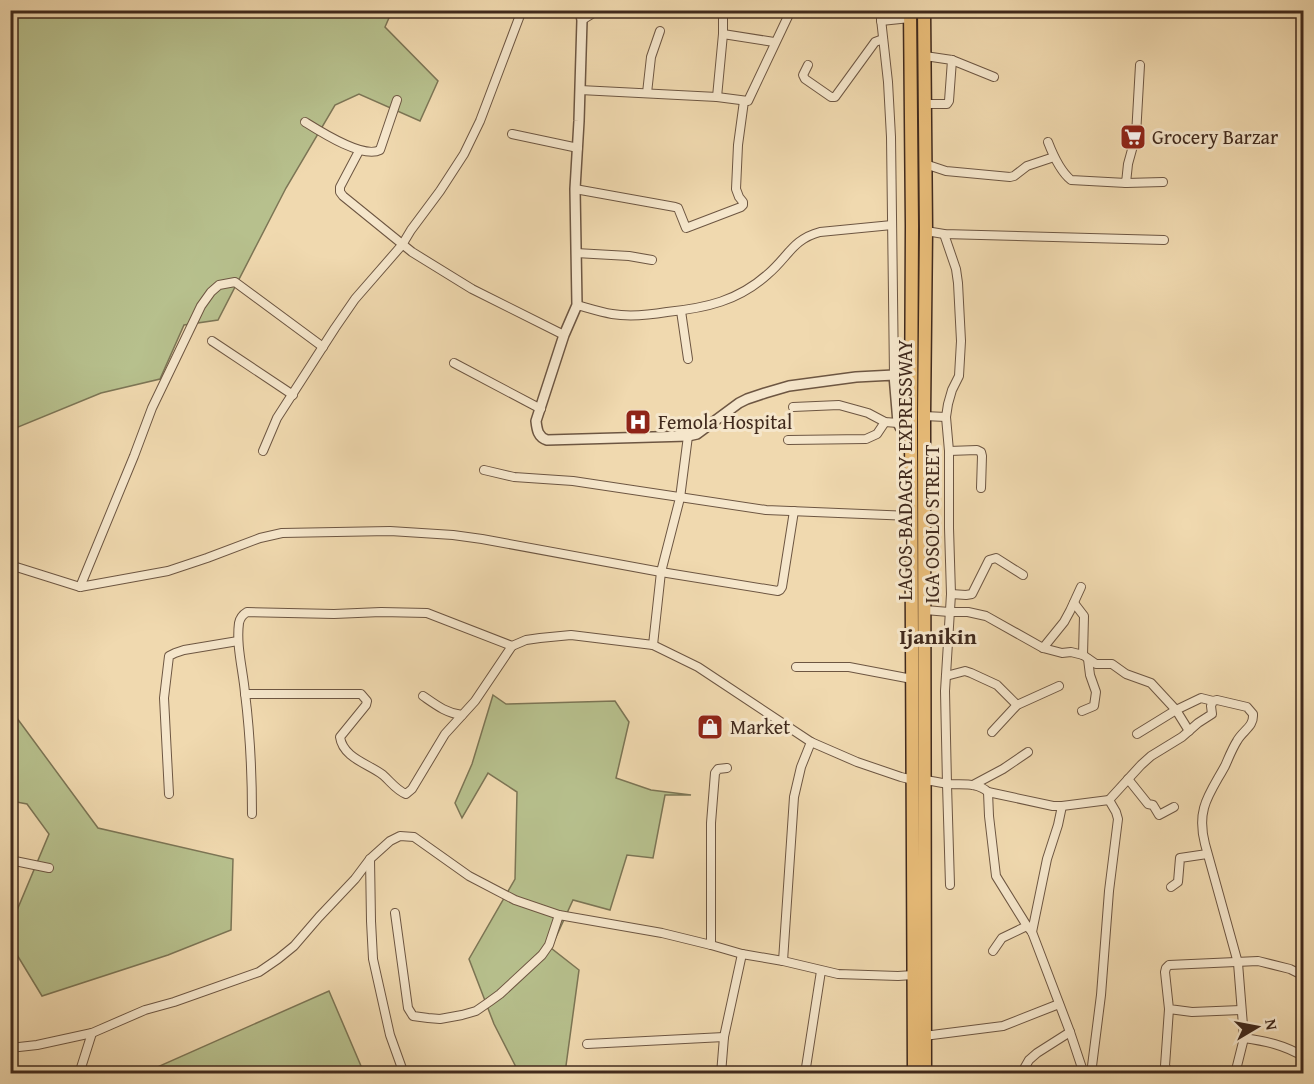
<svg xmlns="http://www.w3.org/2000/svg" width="1314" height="1084" viewBox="0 0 1314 1084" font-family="'Gentium Book Plus',serif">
<rect width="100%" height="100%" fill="#f0d9af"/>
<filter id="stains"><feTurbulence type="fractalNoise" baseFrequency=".00333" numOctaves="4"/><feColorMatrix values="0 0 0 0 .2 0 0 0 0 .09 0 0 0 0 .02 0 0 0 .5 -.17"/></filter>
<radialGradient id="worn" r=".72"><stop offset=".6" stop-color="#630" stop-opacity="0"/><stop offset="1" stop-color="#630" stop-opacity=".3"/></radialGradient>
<!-- green -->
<g fill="#b7c08d" stroke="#7c7555" stroke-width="1.5">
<path d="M11 11H392L385 27 438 81 420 121 359 94 335 105 286 188 218 320 184 325 160 379 101 393 11 430Z"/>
<path d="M493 695 506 704 615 701 629 722 616 778 651 790 691 795H665L653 858 627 855 610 910 573 900 551 948 579 970 565 1073H519L494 1024 469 959 515 879 517 792 488 773 462 818 455 803 472 764Z"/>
<path d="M11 710 98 828 233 859 231 930 168 955 42 996 11 945 10 927 49 834 27 804 11 801Z"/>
<path d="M329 991 364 1073 158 1074 155 1068Z"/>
</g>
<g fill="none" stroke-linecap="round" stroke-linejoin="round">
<!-- minor casing -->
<g stroke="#6d5642" stroke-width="10">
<g id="minor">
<path d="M880 10 888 82 891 137 894 375"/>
<path d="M582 20 598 10"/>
<path d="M881 21 910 18"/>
<path d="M723 34 774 42"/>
<path d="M952 60 994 77"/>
<path d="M808 65 803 75 805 79 831 97H835L875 42 883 39"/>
<path d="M580 90 717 97 748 101 791 10"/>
<path d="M647 93 651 57 660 31"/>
<path d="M717 97 723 34V10"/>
<path d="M925 104H947L949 101 952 60 925 56"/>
<path d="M305 122C321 132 363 159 380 150L397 100"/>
<path d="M512 134 578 148"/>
<path d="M1048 142C1053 155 1060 171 1071 180L1126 183 1128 164 1136 135 1140 65"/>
<path d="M359 151 340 187V192L343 196 412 252 472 289 564 335"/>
<path d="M925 164 946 171 1010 177 1014 176 1027 166 1054 157"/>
<path d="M1126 183 1163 182"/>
<path d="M575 189 675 207 678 208 686 228 741 207 743 205V202L739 197 736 189 738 145 744 101"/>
<path d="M926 231 944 234 1164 240"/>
<path d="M944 234 956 269 958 283 961 341 959 376 952 390 948 404 946 417 949 451V528L951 594 945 691 947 784 950 885"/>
<path d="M576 253 629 256 652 260"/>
<path d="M577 305C588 308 600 312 612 314 630 317 649 315 667 312 706 308 738 301 768 274 788 257 793 239 820 232L892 225"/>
<path d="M681 311 688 359"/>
<path d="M212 341 293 395"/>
<path d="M454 363 541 409"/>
<path d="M793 407 839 405 868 413 885 422 898 423"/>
<path d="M924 416 946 417"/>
<path d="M788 440 866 439 877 434 885 422"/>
<path d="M263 451 277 418 335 328 355 299 402 245 411 230 440 191 464 154 480 121 522 10"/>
<path d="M949 451 977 450 981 452 982 456 981 488"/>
<path d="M484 470 514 477 573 481 766 510 911 516"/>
<path d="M10 565 80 587 168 571 207 558 260 538 282 533 390 531 453 535 482 539 661 572 778 591 780 590 782 587 794 511"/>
<path d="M80 587 134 456 152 408 201 306 211 292 219 285 235 282 323 347"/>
<path d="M951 594 966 595 972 594 989 560 996 558 1023 575"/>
<path d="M1074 603 1084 616 1083 655"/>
<path d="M925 610 949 612H968L986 616 1043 648 1062 653 1071 652 1083 655 1096 664H1112L1126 674 1151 683 1176 710 1189 731"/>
<path d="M653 645 661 572 680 498 688 436"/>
<path d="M1043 648 1064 622 1070 611 1081 587"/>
<path d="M796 667H849L912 679"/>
<path d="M946 676 965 671 971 673 997 685 1017 705"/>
<path d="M245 694H361L367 701 366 705 340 737C343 758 369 764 383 775 391 782 396 790 406 794L412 789 445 734 475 701 512 646"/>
<path d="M423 696C436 705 446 713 462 715"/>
<path d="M1082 711 1094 706 1096 692 1090 675 1088 659"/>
<path d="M992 732 1017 705 1059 686"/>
<path d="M1137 734 1176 710 1201 698 1213 701"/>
<path d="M1128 779 1148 804 1153 805 1159 815 1174 807"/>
<path d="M924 780C933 781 941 783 950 784 963 785 977 782 988 792L1053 806H1062L1109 800 1116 812 1118 819 1109 891 1101 995 1091 1074"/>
<path d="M973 785 1003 769 1028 752"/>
<path d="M988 792 989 816 996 876 1027 926 1032 932 1070 1032 1084 1074"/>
<path d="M169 794 164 698 169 656 175 653 184 650 238 641"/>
<path d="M1109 800 1141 765 1151 756 1182 737 1198 723 1212 714 1211 706 1213 701 1217 700 1247 707 1253 714C1254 727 1243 730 1237 741 1232 749 1229 757 1225 766 1209 795 1196 809 1205 844L1238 963 1244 1038 1235 1074"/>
<path d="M252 814C252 774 250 733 245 693 243 670 236 646 239 623 240 618 242 615 247 612L334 614 381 612 427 613 512 646 526 640 540 638 571 635 653 645 698 667 811 742 857 762 901 777 913 780"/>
<path d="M370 859 371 921 373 959 390 1035 404 1074"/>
<path d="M10 860 49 868"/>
<path d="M1171 887 1178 882 1180 858 1207 854"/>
<path d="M395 913 408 1008 413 1016 428 1018 440 1019 462 1015 476 1011 489 1002 500 994 542 955 549 945 559 915"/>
<path d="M1032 932 1047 859 1058 825 1062 806"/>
<path d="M711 945V823L715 773 718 769 727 768"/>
<path d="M993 951 1002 938 1027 926"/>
<path d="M783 961 794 797 801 767 811 742"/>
<path d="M1169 1009 1165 1066 1168 1071 1171 1072 1194 1074"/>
<path d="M1241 1010 1192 1012 1169 1009 1165 972 1166 968 1169 965 1258 961 1290 969 1304 976"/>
<path d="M924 1036 1003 1026 1059 1004"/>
<path d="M1244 1038C1265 1041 1285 1045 1304 1057"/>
<path d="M587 1044 724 1037"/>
<path d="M10 1048 37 1045 92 1033 145 1010 174 1002 259 972 278 959 294 946 319 917 355 879 370 859 390 841 400 836 414 837 469 876 515 900 559 915 662 933 711 945 742 954 783 961 838 974 898 976 913 975"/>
<path d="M79 1074 92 1033"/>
<path d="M721 1074 724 1037 742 954"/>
<path d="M805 1074 821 971"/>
<path d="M1021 1074 1029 1060 1037 1053 1070 1032"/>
</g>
</g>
<!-- tertiary casing -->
<g stroke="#6d5642" stroke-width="12">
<path id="tertiary" d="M580 10 582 20 579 121 575 189 577 305 564 335 536 421C537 430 538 437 547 440L688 436 697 434 739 403 747 399 765 393 789 386 856 377 894 375 898 423 900 427H911"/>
</g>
<!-- trunk casing -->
<g stroke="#412a1d" stroke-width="15">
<g id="trunk">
<path d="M910 10 912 226 911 427 914 1074"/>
<path d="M924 10 926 231 924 416 925 1074"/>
</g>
</g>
<!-- minor -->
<use href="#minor" stroke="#f5e6cb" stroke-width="8"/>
<!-- tertiary -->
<use href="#tertiary" stroke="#f5e6cb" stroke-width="9"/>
<!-- trunk -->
<use href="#trunk" stroke="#e8bc78" stroke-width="12"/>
</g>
<!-- icons -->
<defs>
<g id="supermarket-square" transform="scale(1.35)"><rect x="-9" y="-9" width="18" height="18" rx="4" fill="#8f2418" stroke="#f5e6cb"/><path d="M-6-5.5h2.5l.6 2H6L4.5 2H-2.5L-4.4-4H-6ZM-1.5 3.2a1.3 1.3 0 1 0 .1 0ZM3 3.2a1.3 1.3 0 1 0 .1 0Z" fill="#fff"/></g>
<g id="hospital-square" transform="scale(1.35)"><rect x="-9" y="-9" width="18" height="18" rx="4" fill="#8f2418" stroke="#f5e6cb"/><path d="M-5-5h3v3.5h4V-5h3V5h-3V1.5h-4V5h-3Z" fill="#fff"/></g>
<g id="shop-square" transform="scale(1.35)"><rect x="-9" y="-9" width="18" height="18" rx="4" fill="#8f2418" stroke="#f5e6cb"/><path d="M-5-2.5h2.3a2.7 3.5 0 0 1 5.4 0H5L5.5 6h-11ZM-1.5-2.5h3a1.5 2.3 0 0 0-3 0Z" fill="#fff"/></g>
</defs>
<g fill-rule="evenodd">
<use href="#supermarket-square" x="1133" y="137"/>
<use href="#hospital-square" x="638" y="422"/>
<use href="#shop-square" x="710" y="727"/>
</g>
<g text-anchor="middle" stroke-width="6" stroke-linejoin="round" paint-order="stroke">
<!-- poi labels -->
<g font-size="20" fill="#412a1d" stroke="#f5e6cb" text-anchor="start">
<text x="1152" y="144">Grocery Barzar</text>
<text x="658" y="429">Femola Hospital</text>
<text x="730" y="734">Market</text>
</g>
<!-- street labels -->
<g font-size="20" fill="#412a1d" stroke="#f5e6cb">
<text transform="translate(905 470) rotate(-90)" y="7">LAGOS-BADAGRY EXPRESSWAY</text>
<text transform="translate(932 524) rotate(-90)" y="7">IGA OSOLO STREET</text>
</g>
<!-- quarter labels -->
<g font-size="22" font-weight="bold" fill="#412a1d" stroke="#f5e6cb">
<text x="938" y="644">Ijanikin</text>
</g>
</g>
<!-- margin -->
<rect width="1314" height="1084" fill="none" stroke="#f0d9af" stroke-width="36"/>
<rect x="12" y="12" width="1290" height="1060" fill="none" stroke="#412a1d" stroke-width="3"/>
<rect x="18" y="18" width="1278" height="1048" fill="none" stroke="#412a1d" stroke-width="1.5"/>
<!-- north arrow -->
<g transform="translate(1257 1027) rotate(80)" stroke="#f5e6cb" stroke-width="4.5" paint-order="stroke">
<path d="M0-4.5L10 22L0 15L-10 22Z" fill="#412a1d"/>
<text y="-9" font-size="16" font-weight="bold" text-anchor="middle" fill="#412a1d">N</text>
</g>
<rect width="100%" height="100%" filter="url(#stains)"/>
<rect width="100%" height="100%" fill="url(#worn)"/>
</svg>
